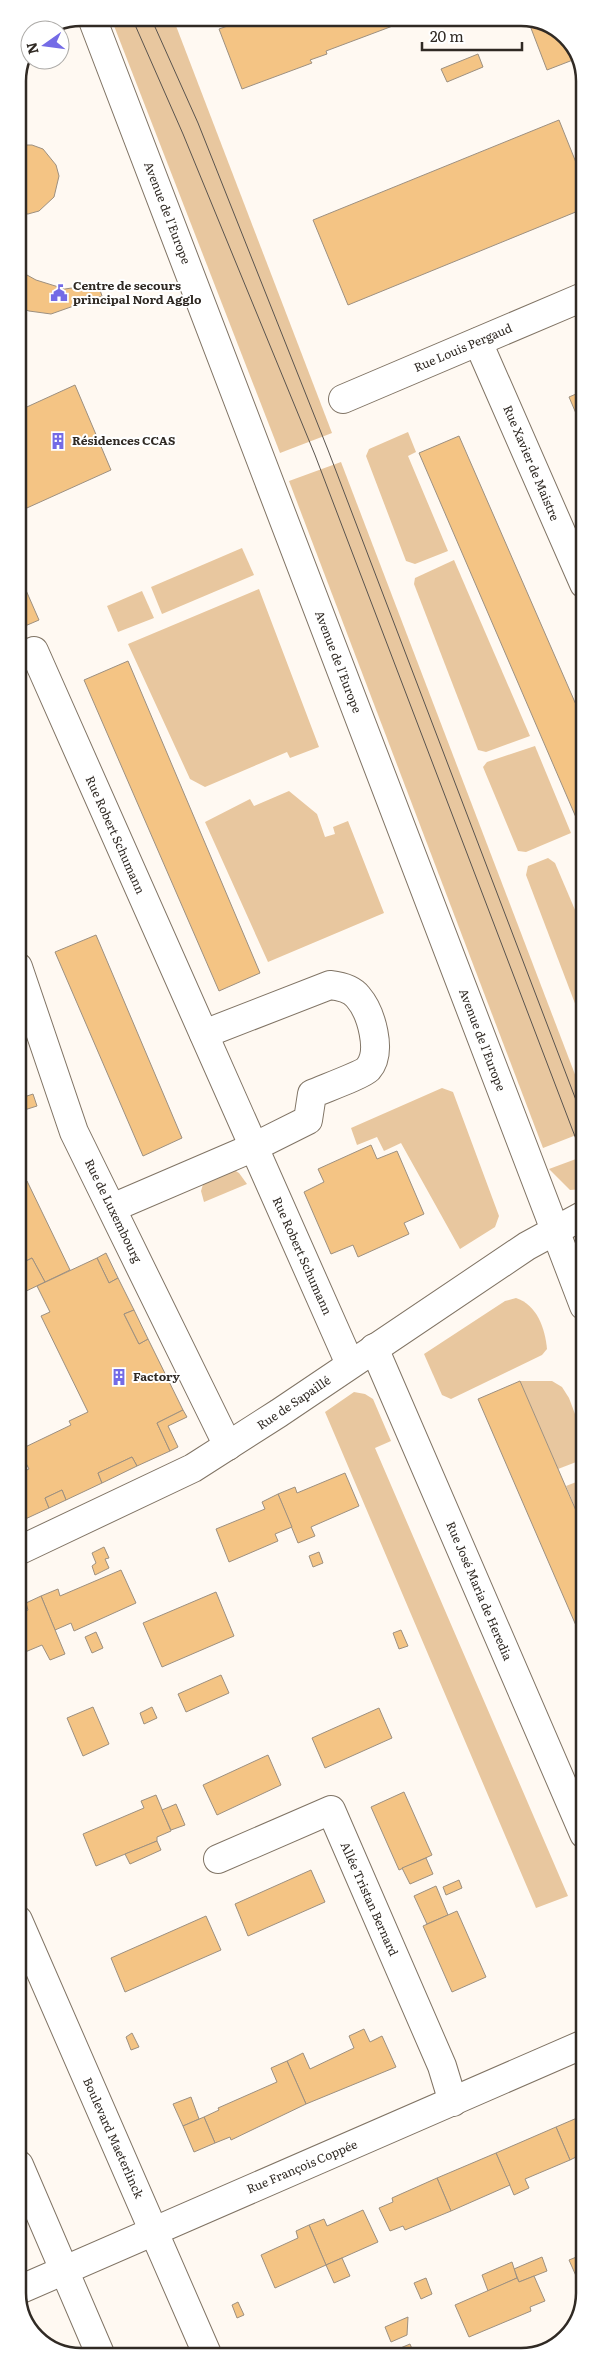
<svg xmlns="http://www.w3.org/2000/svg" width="602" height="2374" viewBox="0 0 602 2374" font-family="Literata,serif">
<rect width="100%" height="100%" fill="#fff9f2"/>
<!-- green -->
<g fill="#e8c79f">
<path d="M111 18H173L332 433 280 453Z"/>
<path d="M408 432 416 452 408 456 448 551 415 564 406 561 366 456 369 449Z"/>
<path d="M341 462 584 1098V1132L543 1148 289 481Z"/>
<path d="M242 548 254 575 162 614 151 587Z"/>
<path d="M454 560 530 736 486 752 478 750 414 584 415 578Z"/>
<path d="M259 589 319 747 290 758 287 752 205 787 190 779 128 644Z"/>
<path d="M142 591 154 618 118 632 107 606Z"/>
<path d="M535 746 571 833 526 852 518 851 483 767 487 762Z"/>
<path d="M289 791 317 814 325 837 335 834 333 827 348 821 384 913 268 962 205 822 250 799 254 806Z"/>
<path d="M548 858 555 863 584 931V1012L579 1014 526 875 528 866Z"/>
<path d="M442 1088 453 1092 499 1216 495 1227 460 1249 401 1143 384 1151 377 1137 357 1145 351 1128Z"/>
<path d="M584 1156V1189L570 1190 549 1169Z"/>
<path d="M231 1168 239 1173 247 1184 204 1202 201 1191 204 1181Z"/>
<path d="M516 1298C537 1305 545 1328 547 1349L542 1355 451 1399 442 1395 424 1354 505 1301Z"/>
<path d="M520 1381H552L562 1387 569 1398 584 1438V1459L558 1469Z"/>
<path d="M354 1392 365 1394 373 1399 391 1441 375 1448 568 1896 536 1908 325 1412Z"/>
<path d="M584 1479V1529L566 1486Z"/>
</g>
<!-- building -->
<g fill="#f4c484" stroke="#9d9080">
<path d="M250 18H414L326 51 327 54 310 60 312 63 242 89 219 29Z"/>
<path d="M535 21 566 36 578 58 547 70 529 23Z"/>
<path d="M478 54 483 67 447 82 441 69Z"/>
<path d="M559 120 583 180V209L348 305 313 220Z"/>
<path d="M18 145H32L43 149 56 165 59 176 54 197 39 211 28 214 18 213Z"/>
<path d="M18 270 36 280 65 289 98 284 102 296 51 314 29 311 18 307Z"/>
<path d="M75 385 111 470 18 512V411Z"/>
<path d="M583 391 584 432 569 397Z"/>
<path d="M459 436 584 723V827L581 829 419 453Z"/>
<path d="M18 572 39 620 18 629Z"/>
<path d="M128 661 260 973 219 991 84 680Z"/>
<path d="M96 935 182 1138 143 1156 55 952Z"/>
<path d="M33 1094 37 1106 18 1112V1099Z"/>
<path d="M371 1145 377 1159 397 1151 424 1214 404 1223 409 1234 358 1257 353 1245 331 1254 304 1192 324 1182 318 1169Z"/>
<path d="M18 1178 27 1181 70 1270 45 1282 32 1258 18 1265Z"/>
<path d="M106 1253 118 1278 109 1283 97 1258Z"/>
<path d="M32 1258 45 1282 18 1295V1265Z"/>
<path d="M97 1258 109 1283 118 1278 134 1310 124 1314 139 1344 148 1339 183 1410 157 1423 170 1451 137 1466 132 1457 98 1473 102 1483 66 1500 62 1490 45 1498 49 1508 21 1521 18 1516V1474L29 1469 19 1450 71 1425 69 1421 88 1412 41 1316 50 1312 37 1286Z"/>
<path d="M134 1310 148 1339 139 1344 124 1314Z"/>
<path d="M520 1381 584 1529V1644L478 1399Z"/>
<path d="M183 1410 187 1417 168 1426 178 1447 170 1451 157 1423Z"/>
<path d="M132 1457 137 1466 102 1483 98 1473Z"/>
<path d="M345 1473 359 1506 311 1527 315 1536 298 1543 278 1494 295 1487 297 1493Z"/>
<path d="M62 1490 66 1500 49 1508 45 1498Z"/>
<path d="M278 1494 292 1527 275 1534 278 1541 229 1562 216 1529 265 1509 262 1502Z"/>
<path d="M104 1547 109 1558 105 1559 109 1568 95 1575 92 1566 96 1563 92 1553Z"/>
<path d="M319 1552 323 1563 313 1567 309 1556Z"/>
<path d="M121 1570 136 1603 74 1631 71 1623 55 1630 41 1596 58 1589 60 1596Z"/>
<path d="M216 1592 234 1636 162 1667 143 1623Z"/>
<path d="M41 1596 65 1654 50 1660 42 1645 18 1655V1615L28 1610 26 1603Z"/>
<path d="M401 1630 408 1646 399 1649 393 1633Z"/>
<path d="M96 1632 103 1648 92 1653 85 1637Z"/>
<path d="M221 1675 229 1693 186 1712 178 1694Z"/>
<path d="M93 1707 109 1744 83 1756 67 1718Z"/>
<path d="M152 1707 157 1718 144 1724 140 1713Z"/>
<path d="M379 1708 392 1738 325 1768 312 1738Z"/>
<path d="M268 1755 281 1785 217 1815 203 1785Z"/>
<path d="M404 1792 432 1855 399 1870 371 1807Z"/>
<path d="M156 1795 171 1831 157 1837V1841L96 1866 83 1834 144 1808 141 1801Z"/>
<path d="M176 1804 185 1825 171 1830 162 1810Z"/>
<path d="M157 1841 161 1850 130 1864 125 1854Z"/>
<path d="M426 1858 433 1874 410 1884 402 1868Z"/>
<path d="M311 1870 325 1902 248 1936 235 1904Z"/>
<path d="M459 1880 462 1888 446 1895 443 1887Z"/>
<path d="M436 1886 448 1915 427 1924 414 1896Z"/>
<path d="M457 1911 486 1977 452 1992 423 1926Z"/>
<path d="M206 1916 221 1950 125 1992 111 1958Z"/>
<path d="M364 2029 370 2042 382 2036 396 2067 306 2104 287 2061 303 2053 310 2069 354 2048 349 2036Z"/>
<path d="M132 2033 139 2047 131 2050 126 2037Z"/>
<path d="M287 2061 306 2104 231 2140 230 2137 215 2143 204 2117 219 2110 218 2108 277 2082 271 2068Z"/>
<path d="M191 2097 199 2119 183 2126 173 2104Z"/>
<path d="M584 2115V2153L570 2160 556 2127Z"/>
<path d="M204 2117 215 2143 194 2152 183 2126Z"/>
<path d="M556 2127 570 2160 525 2179 529 2188 514 2195 496 2153Z"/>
<path d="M496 2153 510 2185 451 2211 437 2178Z"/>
<path d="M437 2178 451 2211 405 2230 403 2226 390 2231 379 2208 393 2202 392 2198Z"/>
<path d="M363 2210 378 2242 326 2265 309 2225 324 2219 327 2226Z"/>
<path d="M309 2225 326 2265 275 2288 261 2255 298 2238 296 2231Z"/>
<path d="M584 2254V2294L569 2260Z"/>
<path d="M542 2257 547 2271 519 2282 514 2269Z"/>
<path d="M342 2258 350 2276 334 2283 326 2265Z"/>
<path d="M512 2262 517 2278 488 2291 482 2275Z"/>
<path d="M534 2276 545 2301 530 2307 531 2311 469 2337 455 2305 517 2278 519 2282Z"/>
<path d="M426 2278 432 2294 421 2299 414 2283Z"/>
<path d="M238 2302 244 2315 237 2318 232 2305Z"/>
<path d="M408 2317 407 2335 391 2342 385 2327Z"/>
<path d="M410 2344 415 2356H387L386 2354Z"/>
</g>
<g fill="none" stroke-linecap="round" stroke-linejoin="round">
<!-- minor casing -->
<g stroke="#807465" stroke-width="30">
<g id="minor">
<path d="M92 18 584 1306"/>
<path d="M478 342 584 584"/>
<path d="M343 399 583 297"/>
<path d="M18 658 34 651 350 1364"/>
<path d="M18 967 74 1132 228 1446"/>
<path d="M112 1208 254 1147 308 1120 312 1094C323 1089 362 1075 368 1069 383 1052 371 1012 358 997 352 989 339 986 330 985L204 1034"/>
<path d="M374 1348 584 1834"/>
<path d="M18 1551 193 1468 279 1413 527 1246 584 1215"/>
<path d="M218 1859 331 1810 442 2066 453 2102"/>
<path d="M18 1920 208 2356"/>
<path d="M19 2165 101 2356"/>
<path d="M19 2290 584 2044"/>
</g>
</g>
<!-- minor -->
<use href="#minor" stroke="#fff" stroke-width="28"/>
<!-- tram -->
<g stroke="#5a544e" stroke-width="1">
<path d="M132 18 183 134 315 455 584 1160"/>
<path d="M151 18 198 123 328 450 584 1121"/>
</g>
</g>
<!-- icons -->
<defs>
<g id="civic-bare" transform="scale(1.35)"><path d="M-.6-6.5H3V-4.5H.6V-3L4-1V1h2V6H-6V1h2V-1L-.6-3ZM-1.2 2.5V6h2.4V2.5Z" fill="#746be6" stroke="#fff" stroke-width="2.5" paint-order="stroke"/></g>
<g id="building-bare" transform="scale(1.35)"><path d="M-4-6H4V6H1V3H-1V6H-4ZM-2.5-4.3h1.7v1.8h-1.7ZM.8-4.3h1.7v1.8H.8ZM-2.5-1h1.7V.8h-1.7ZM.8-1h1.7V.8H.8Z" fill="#746be6" stroke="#fff" stroke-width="2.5" paint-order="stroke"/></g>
</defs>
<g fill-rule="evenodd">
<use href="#civic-bare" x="59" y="293"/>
<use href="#building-bare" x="58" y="441"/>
<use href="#building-bare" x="119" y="1377"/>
</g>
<g text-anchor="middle" stroke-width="4" stroke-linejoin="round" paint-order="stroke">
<!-- street labels -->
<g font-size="12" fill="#302a24" stroke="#fff">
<text transform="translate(167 213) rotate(69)" y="4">Avenue de l'Europe</text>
<text transform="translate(463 348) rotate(-23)" y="4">Rue Louis Pergaud</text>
<text transform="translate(531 463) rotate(67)" y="4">Rue Xavier de Maistre</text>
<text transform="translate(338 662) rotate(69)" y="4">Avenue de l'Europe</text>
<text transform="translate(115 835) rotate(66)" y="4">Rue Robert Schumann</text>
<text transform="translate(482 1040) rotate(69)" y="4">Avenue de l'Europe</text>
<text transform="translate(113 1211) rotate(64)" y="4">Rue de Luxembourg</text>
<text transform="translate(302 1256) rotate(66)" y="4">Rue Robert Schumann</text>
<text transform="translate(294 1403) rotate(-34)" y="4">Rue de Sapaillé</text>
<text transform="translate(479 1591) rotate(67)" y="4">Rue José Maria de Heredia</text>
<text transform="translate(369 1899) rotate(66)" y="4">Allée Tristan Bernard</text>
<text transform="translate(113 2138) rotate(66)" y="4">Boulevard Maeterlinck</text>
<text transform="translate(302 2167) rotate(-23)" y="4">Rue François Coppée</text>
</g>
<!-- poi labels -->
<g font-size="12" font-weight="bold" fill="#302a24" stroke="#fff" text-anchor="start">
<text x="73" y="290">Centre de secours<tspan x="73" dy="14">principal Nord Agglo</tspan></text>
<text x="72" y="445">Résidences CCAS</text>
<text x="133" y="1381">Factory</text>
</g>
</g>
<!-- crop -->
<path d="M0 0H602V2374H0ZM81 26H521A55 55 0 0 1 576 81V2293A55 55 0 0 1 521 2348H81A55 55 0 0 1 26 2293V81A55 55 0 0 1 81 26Z" fill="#fff" fill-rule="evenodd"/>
<path fill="none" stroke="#302a24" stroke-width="2.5" d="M81 26H521A55 55 0 0 1 576 81V2293A55 55 0 0 1 521 2348H81A55 55 0 0 1 26 2293V81A55 55 0 0 1 81 26Z"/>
<!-- north arrow -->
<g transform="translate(45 45) rotate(256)"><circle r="24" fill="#ffffff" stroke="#acaaa7"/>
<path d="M0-4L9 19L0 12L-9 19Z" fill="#746be6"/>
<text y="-8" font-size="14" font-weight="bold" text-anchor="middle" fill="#302a24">N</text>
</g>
<!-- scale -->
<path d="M422 42v8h100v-8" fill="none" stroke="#302a24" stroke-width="2.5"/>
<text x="430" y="42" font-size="15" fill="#302a24" stroke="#ffffff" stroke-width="4" paint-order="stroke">20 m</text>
</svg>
